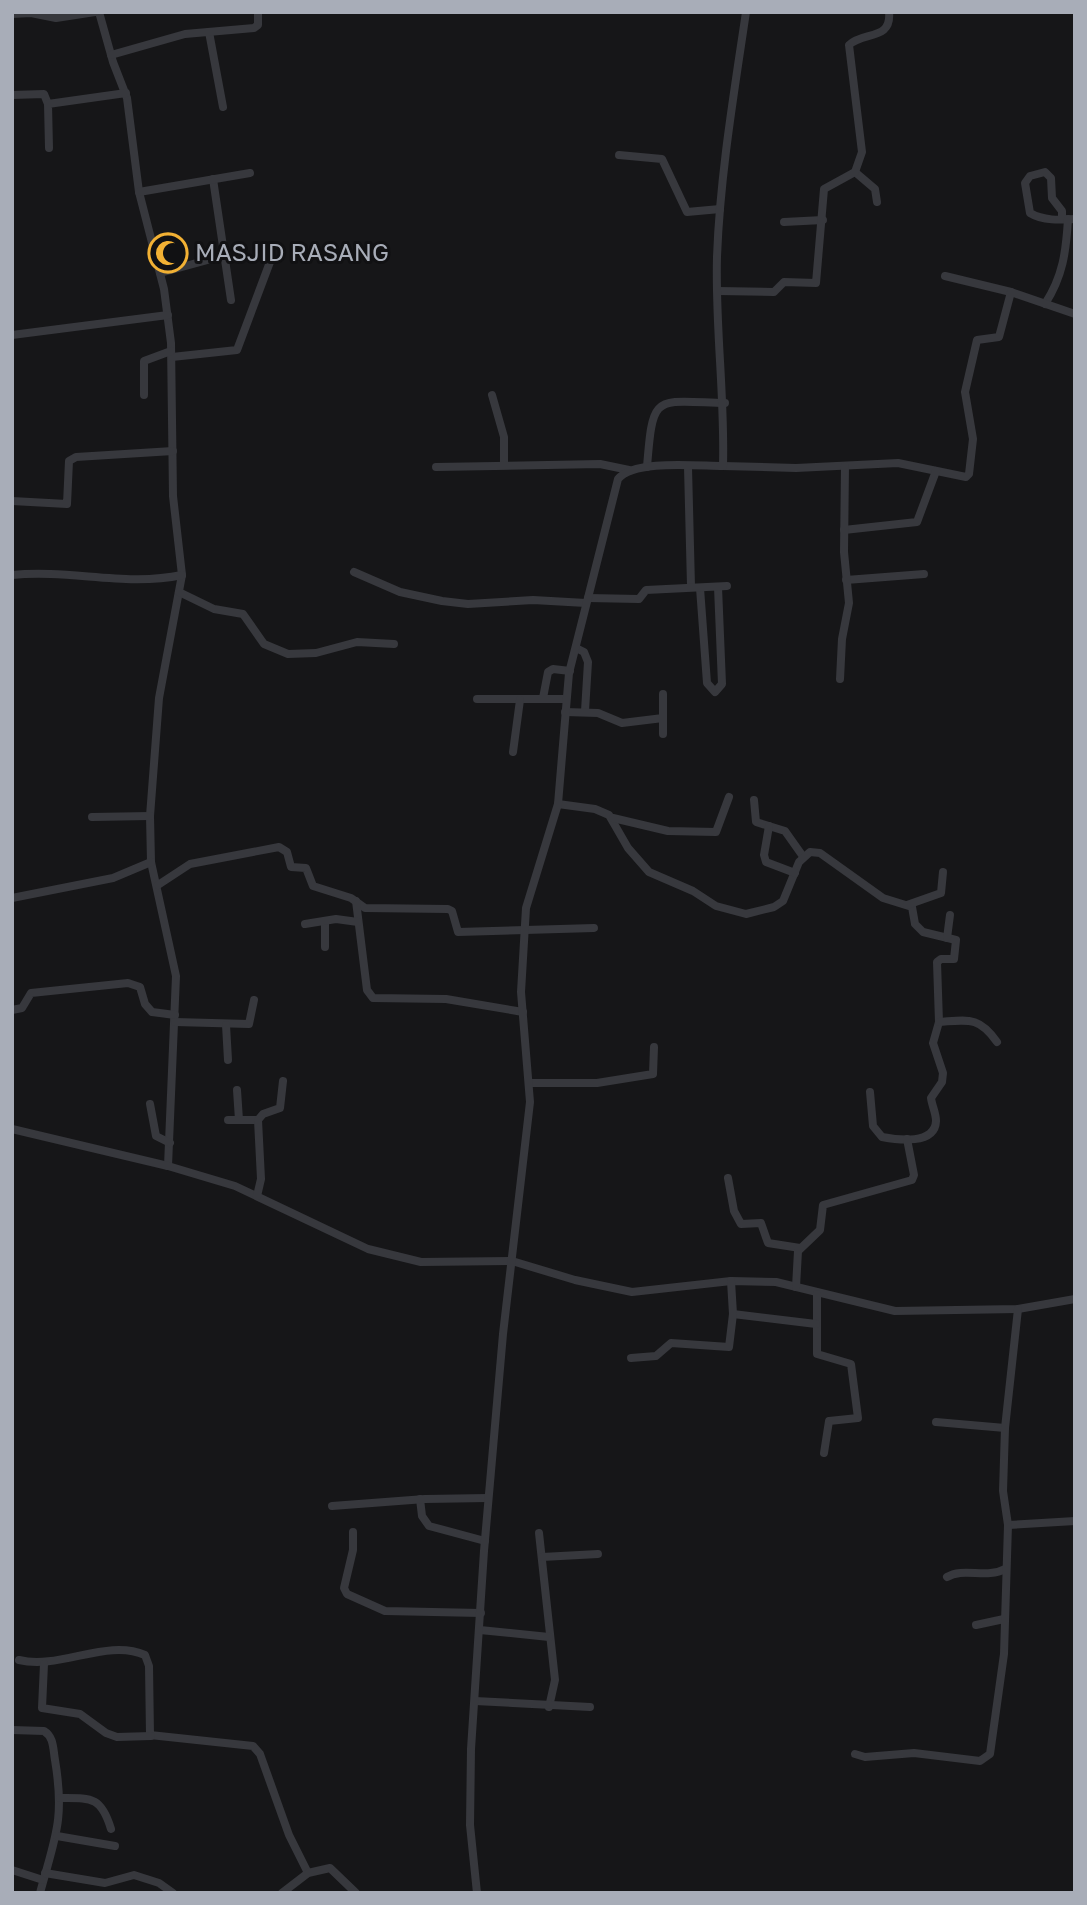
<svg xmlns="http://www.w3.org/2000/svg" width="1087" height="1905" viewBox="0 0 1087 1905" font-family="'Golos Text',sans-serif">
<rect width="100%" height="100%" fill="#161618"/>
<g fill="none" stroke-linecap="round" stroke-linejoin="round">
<!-- minor -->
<g stroke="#37383d" stroke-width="8">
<path d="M99 12 113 62 127 98 139 192 164 289 171 343 173 496 182 575 159 698 150 816 151 862 176 976 168 1166"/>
<path d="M12 14 31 13 56 18 95 12"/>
<path d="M209 32 223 107"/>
<path d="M111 55 185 34 254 28 258 25V12"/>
<path d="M12 95 44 94 48 104"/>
<path d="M49 148 48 104 126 93"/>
<path d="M619 155 662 159 687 212 720 209"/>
<path d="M855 172 875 189 877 202"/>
<path d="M213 179 231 300"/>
<path d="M139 192 250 173"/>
<path d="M1062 219V211L1052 198 1051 178 1045 172 1030 176 1025 183 1030 213C1043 221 1060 220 1075 219"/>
<path d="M784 222 823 220"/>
<path d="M160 273 226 255"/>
<path d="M945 276 1011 292"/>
<path d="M718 291 774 292 784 282 816 283 824 189 855 172 862 152 849 45C863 31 892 41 889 12"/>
<path d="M1045 304C1063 276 1066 252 1068 219"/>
<path d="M12 335 168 315"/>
<path d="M172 357 237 350 270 262"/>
<path d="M144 395V361L171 351"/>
<path d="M492 395 504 437V464"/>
<path d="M723 466 796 468 898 463 966 477 969 474 973 439 965 392 977 340 999 337 1011 292 1075 314"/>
<path d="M436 467 600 464 629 470"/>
<path d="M647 467C653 392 654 401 725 403"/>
<path d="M688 467 691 586"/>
<path d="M12 501 67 504 69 461 76 457 173 451"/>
<path d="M844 530 917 522 936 471"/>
<path d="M354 572 400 592 442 601 468 604 533 600 586 603"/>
<path d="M12 575C70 569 125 587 182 575"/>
<path d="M846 580 924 574"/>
<path d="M700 588 707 683 715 692 722 684 718 587"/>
<path d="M179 592 214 609 243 614 264 644 288 654 316 653 357 642 394 644"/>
<path d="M588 598 639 599 646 590 727 586"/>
<path d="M576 648 584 652 588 662 585 711"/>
<path d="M840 679 842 639 849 603 844 552 845 466"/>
<path d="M543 698 548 672 553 669 570 671"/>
<path d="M477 699H566"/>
<path d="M565 712 598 713 622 723 663 718"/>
<path d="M663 734V694"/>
<path d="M513 752 520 700"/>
<path d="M754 800 756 822 785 831 802 855"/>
<path d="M558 804 595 809 609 815 628 848 649 872 693 891 716 906 746 914 774 907 783 901 799 862 810 852 820 853 883 898 912 907 915 924 923 932 956 940 954 959H941L937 962 939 1022 933 1043 943 1073 942 1082 931 1098C932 1106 936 1113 936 1121 935 1145 898 1140 882 1137L873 1126 870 1092"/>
<path d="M92 817 150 816"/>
<path d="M613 818 668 831 716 832 729 797"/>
<path d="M769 826 764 855 766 862 795 873"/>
<path d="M158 885 190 864 279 847 287 852 291 867 306 868 313 886 351 898 365 908 448 909 452 911 458 932 594 928"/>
<path d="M12 898 113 878 151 862"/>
<path d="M356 901 367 990 373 998 446 999 523 1012"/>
<path d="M907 905 941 893 943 872"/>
<path d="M325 921V947"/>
<path d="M305 924 336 919 358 922"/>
<path d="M947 938 950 915"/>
<path d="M12 1010 22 1008 31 993 128 983 140 987 145 1004 152 1012 175 1015"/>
<path d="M175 1022 249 1024 254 1000"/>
<path d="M939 1022C968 1020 979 1016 997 1042"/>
<path d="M226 1025 228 1060"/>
<path d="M531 1083H597L653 1074 654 1047"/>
<path d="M237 1090 239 1120"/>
<path d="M150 1104 156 1136 170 1143"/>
<path d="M228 1120H258"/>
<path d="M12 1129 168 1166 235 1186 368 1249 421 1262 512 1261 575 1280 632 1292 731 1281 776 1282 895 1311 1018 1309 1075 1299"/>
<path d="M728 1178 734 1211 741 1224 761 1223 768 1243 800 1248"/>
<path d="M257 1196 261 1179 258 1120 263 1114 280 1108 283 1081"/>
<path d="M796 1287 798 1251 820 1230 823 1205 912 1180 914 1175 907 1139"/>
<path d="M817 1294V1354L851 1364 858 1418 829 1421 824 1453"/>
<path d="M733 1314 816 1324"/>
<path d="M631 1358 656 1356 671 1343 729 1347 733 1314 731 1281"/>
<path d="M936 1422 1005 1428"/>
<path d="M420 1499 422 1516 429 1526 485 1541"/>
<path d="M332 1506 425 1499 488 1498"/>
<path d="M1008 1525 1075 1521"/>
<path d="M353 1532V1550L344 1588 347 1594 385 1611 481 1613"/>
<path d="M539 1533 555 1680 549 1707"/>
<path d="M542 1557 598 1554"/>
<path d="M947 1577C963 1567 987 1579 1005 1569"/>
<path d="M976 1625 1004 1619"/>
<path d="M480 1630 549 1637"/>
<path d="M19 1660C60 1670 107 1638 145 1655L149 1666 150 1735 253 1746 260 1754 289 1835 308 1873"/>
<path d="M44 1664 42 1708 80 1714 106 1733 117 1737 151 1736"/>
<path d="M475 1701 590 1707"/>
<path d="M12 1730 44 1731C54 1737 53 1749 55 1760 65 1820 55 1837 40 1893"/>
<path d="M855 1754 865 1757 914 1753 980 1761 990 1754 1004 1654 1008 1525 1003 1491 1005 1428 1018 1309"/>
<path d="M60 1798C91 1798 101 1796 111 1829"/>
<path d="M57 1836 115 1846"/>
<path d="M12 1870 43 1880"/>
<path d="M45 1873 105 1883 134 1875 159 1883 173 1893"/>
<path d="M282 1893 308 1873 330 1868 356 1893"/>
<path d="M477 1893 470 1825 471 1749 484 1551 503 1334 530 1102 521 992 526 908 558 804 569 673 618 479C634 459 698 466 723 466 725 396 715 326 717 257 720 176 734 93 746 12"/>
</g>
</g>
<!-- icons -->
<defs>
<g id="mosque-ring" transform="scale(2.0125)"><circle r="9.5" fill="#111113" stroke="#f2b134" stroke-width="1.5"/><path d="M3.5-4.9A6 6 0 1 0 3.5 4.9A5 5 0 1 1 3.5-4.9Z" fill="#f2b134"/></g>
</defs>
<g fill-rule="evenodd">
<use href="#mosque-ring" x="168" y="253"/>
</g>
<g text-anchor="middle" stroke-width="6" stroke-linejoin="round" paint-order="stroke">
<!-- poi labels -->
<g font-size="24" fill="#a8adb8" stroke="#111113" text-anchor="start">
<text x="195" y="261">MASJID RASANG</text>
</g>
</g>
<!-- border -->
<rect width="1087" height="1905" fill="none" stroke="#a8adb8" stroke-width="28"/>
</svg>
